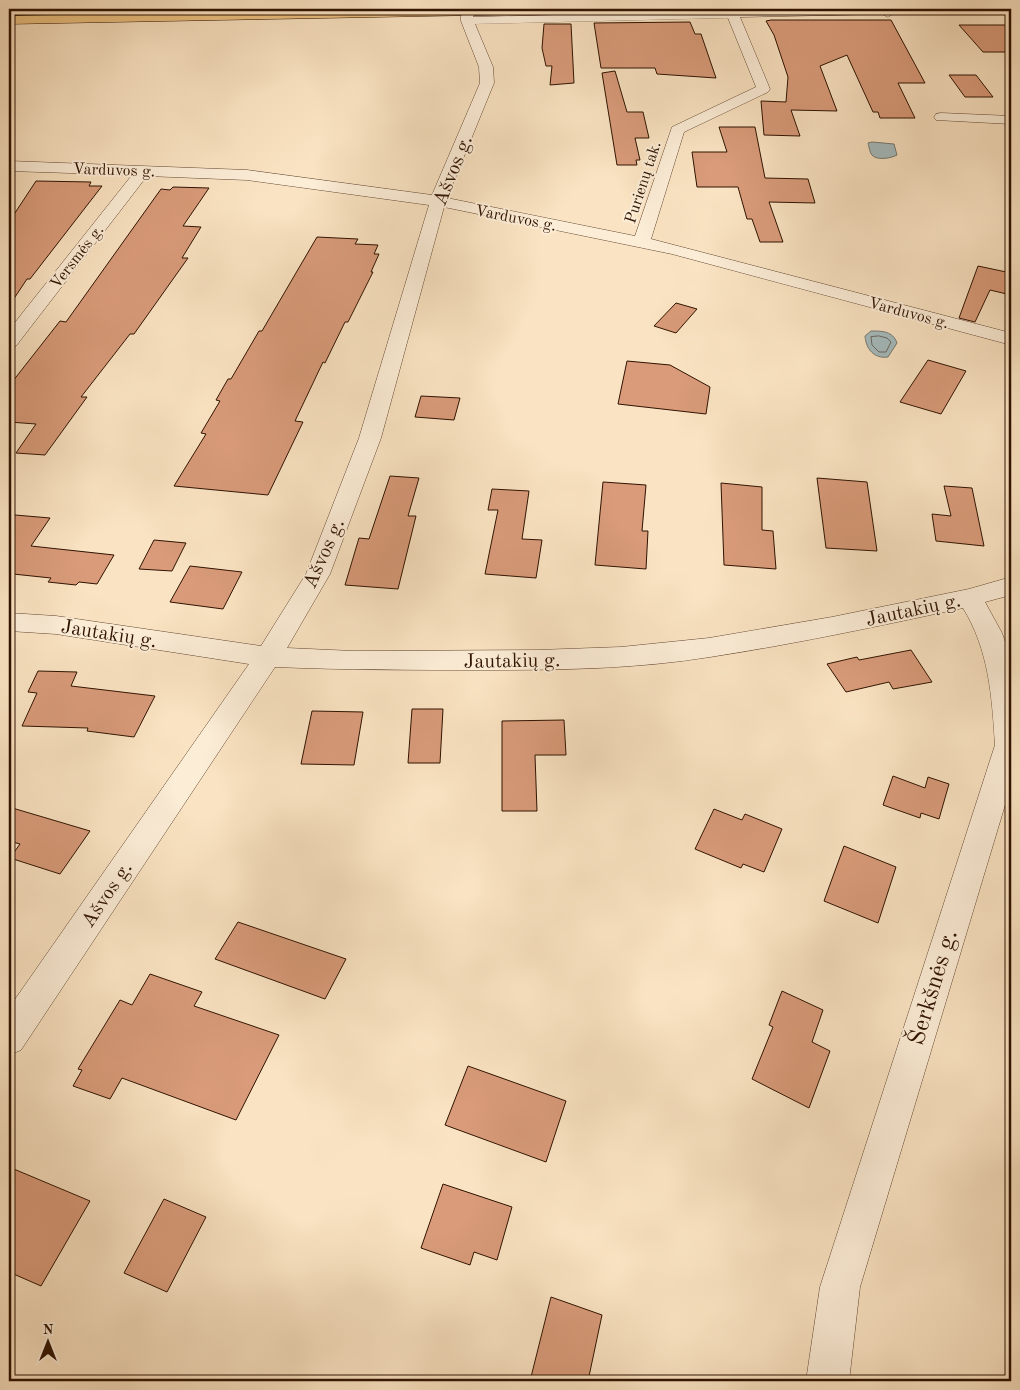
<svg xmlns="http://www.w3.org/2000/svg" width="1020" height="1390" viewBox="0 0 1020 1390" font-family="'Old Standard TT',serif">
<rect width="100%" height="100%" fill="#fae3c2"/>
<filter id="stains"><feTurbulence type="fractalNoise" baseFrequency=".004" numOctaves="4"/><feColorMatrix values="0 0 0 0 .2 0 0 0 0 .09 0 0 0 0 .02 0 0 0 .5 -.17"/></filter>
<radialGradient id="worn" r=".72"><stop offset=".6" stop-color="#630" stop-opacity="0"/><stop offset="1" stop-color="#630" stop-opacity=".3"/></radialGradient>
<!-- green -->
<path fill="#c5c18f" stroke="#7a6a48" d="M9 9H220L9 12Z"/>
<!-- water -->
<g fill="#a4bbbe" stroke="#757772">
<path d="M872 142 894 144 897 155C892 158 877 161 872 155 870 153 869 147 868 143Z"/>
<path d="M871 331C882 331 893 331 897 343L888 357C874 359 866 349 865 336Z"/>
</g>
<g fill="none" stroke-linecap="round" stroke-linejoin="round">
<!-- shore -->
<path stroke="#6a665f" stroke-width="1" d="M879 336 887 338 891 342 886 352H879L872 345 871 337Z"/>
</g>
<!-- building -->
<g fill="#d99b7a" stroke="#2f1200">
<path d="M771 20H891L925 83H898L915 118H880L878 112H873L847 55 820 66 837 111 791 110 800 136 764 135 761 101 786 102 788 77 774 35 766 21Z"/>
<path d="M690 22 695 34H701L716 78 657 74 655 68H601L594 23Z"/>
<path d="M544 24H571L574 83 550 85 552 66H546L542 48Z"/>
<path d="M959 25H1011V52H983Z"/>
<path d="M615 71 627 112H643L649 138H635L640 160H636L637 165H617L602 73Z"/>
<path d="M949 75H976L993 97H965Z"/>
<path d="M719 127H755L765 178 808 179 815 203 769 202 783 242H760L752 219H747L738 187H697L692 152H727Z"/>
<path d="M36 181 91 182 89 186H102L30 279H27L9 306V222Z"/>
<path d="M173 187 209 188 183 226 201 227 182 258H188L134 334H130L81 397H87L45 455 16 453 36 424 9 422V386L60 321 66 322 161 189 170 190Z"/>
<path d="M317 237 358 239 355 244 378 245 374 254H379L371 272H373L348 322H345L325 363 323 362 295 421 303 422 268 495 174 486 206 434 201 433 220 401 216 400 228 379H231L259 331H262Z"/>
<path d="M978 266 1011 273V295L990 290 975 322 959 318Z"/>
<path d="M676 303 697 309 676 333 654 326Z"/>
<path d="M928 360 966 371 941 414 900 402Z"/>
<path d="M627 361 670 365 710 387 706 414 618 404Z"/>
<path d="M421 396 460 398 454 420 415 417Z"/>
<path d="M390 476 419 478 408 516H416L398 589 345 585 359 538 369 539Z"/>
<path d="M817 478 867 482 877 551 826 548Z"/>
<path d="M603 482 646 485 642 531H648L646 569 595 565Z"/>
<path d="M721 483 762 487V530L773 531 776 569 724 565Z"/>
<path d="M944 486 972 488 984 546 936 541 932 514 951 516Z"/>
<path d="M492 489 529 491 522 539 542 540 536 578 485 574 498 510H488Z"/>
<path d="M15 515 50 518 31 546 114 555 97 584 79 582 76 585 48 582 51 578 13 574 9 581V524Z"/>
<path d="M154 540 186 543 172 571 139 569Z"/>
<path d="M190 566 242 572 223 609 170 602Z"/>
<path d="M911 650 932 682 893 689 889 682 846 692 827 664 857 657 859 660Z"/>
<path d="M38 671 77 672 71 686 155 696 134 737 87 731 88 728 22 726 37 693 28 692Z"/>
<path d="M412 709H443L440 763H408Z"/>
<path d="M312 711 363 712 354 765 301 764Z"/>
<path d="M564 720 566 755H535L537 811H502V721Z"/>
<path d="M893 776 925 788 928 777 949 784 939 819 921 813 920 818 883 805Z"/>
<path d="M9 807 90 831 60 874 10 858 20 844 9 841Z"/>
<path d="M714 809 742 820 745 814 782 829 764 872 743 864 741 868 695 849Z"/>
<path d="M844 846 896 867 878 923 824 901Z"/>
<path d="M238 922 346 959 325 999 215 959Z"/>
<path d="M150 974 202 992 194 1006 279 1035 236 1120 122 1078 110 1099 73 1086 82 1070 78 1069 120 1000 132 1005Z"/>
<path d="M782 991 823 1010 812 1042 830 1051 809 1108 752 1079 773 1027 769 1025Z"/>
<path d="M468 1066 566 1101 546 1162 445 1125Z"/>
<path d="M9 1167 90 1201 41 1286 9 1272Z"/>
<path d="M443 1184 512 1207 497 1260 474 1252 470 1265 421 1248Z"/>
<path d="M164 1199 206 1217 167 1292 124 1273Z"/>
<path d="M551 1297 602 1315 588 1381H530Z"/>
</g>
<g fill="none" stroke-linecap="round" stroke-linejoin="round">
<!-- minor casing -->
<g stroke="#624630" stroke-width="1">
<g id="minor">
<path d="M465 9H477L473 17 797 9H891L894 13 888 17 882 14 740 17 770 89 768 92 684 132 651 239 1011 333V345L672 254 444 207 381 438 330 574 287 648 353 651 538 650 621 647 709 638 832 617 969 589 1011 577V595L985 602 1002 633 1011 659V785L860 1287 849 1381H806L820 1287 995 745C992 697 989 650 963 608 879 626 795 644 710 657 636 669 561 670 487 670 416 670 346 670 275 667L21 1050 9 1055V1008L249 664 56 634 9 631V613L56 616 261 646 306 574 359 438 429 205 247 180 147 176 16 346 9 348V330L132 175 9 171V161L247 170 432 195 480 83 479 67 461 21V16ZM728 18 756 87 672 127 635 236 447 198 494 83 493 67 475 24Z"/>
<path d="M941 113 1011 116V124L936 120 934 117 936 114Z"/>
</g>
</g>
<!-- primary casing -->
<g stroke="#2f1200" stroke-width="1">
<path id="primary" d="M411 9H592L586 13 9 24V16Z"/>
</g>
<!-- minor -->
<use href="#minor" fill="#fcedd7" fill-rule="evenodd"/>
<!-- primary -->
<use href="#primary" fill="#edc281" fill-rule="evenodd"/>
</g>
<g text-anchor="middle" stroke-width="4" stroke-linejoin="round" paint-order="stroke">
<!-- far-street labels -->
<g font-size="16" fill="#2f1200" stroke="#fcedd7">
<text transform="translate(114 169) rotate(2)" y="6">Varduvos g.</text>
<text transform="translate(642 182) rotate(-72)" y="6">Purienų tak.</text>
<text transform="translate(516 217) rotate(11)" y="6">Varduvos g.</text>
<text transform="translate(76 256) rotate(-52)" y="6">Versmės g.</text>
<text transform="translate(909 312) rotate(15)" y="6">Varduvos g.</text>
</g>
<!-- street labels -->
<g font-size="20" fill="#2f1200" stroke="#fcedd7">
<text transform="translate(452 170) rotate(-68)" y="7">Ašvos g.</text>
<text transform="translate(323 553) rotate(-66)" y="7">Ašvos g.</text>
<text transform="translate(913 609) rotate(-12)" y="7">Jautakių g.</text>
<text transform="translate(109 633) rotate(9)" y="7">Jautakių g.</text>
<text transform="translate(512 660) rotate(-1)" y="7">Jautakių g.</text>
<text transform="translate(106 894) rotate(-56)" y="7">Ašvos g.</text>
</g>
<!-- near-street labels -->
<g font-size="24" fill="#2f1200" stroke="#fcedd7">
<text transform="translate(932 987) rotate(-73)" y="8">Šerkšnės g.</text>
</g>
</g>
<!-- margin -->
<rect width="1020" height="1390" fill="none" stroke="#fae3c2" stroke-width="30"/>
<rect x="10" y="10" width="1000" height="1370" fill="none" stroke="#2f1200" stroke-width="2.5"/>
<rect x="15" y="15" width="990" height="1360" fill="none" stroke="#2f1200"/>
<!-- north arrow -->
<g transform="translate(48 1342)" stroke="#fcedd7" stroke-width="4" paint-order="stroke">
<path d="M0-4L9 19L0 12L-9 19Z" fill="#2f1200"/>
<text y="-8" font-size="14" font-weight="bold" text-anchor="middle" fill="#2f1200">N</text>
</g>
<rect width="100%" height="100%" filter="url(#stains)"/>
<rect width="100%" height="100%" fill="url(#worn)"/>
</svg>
